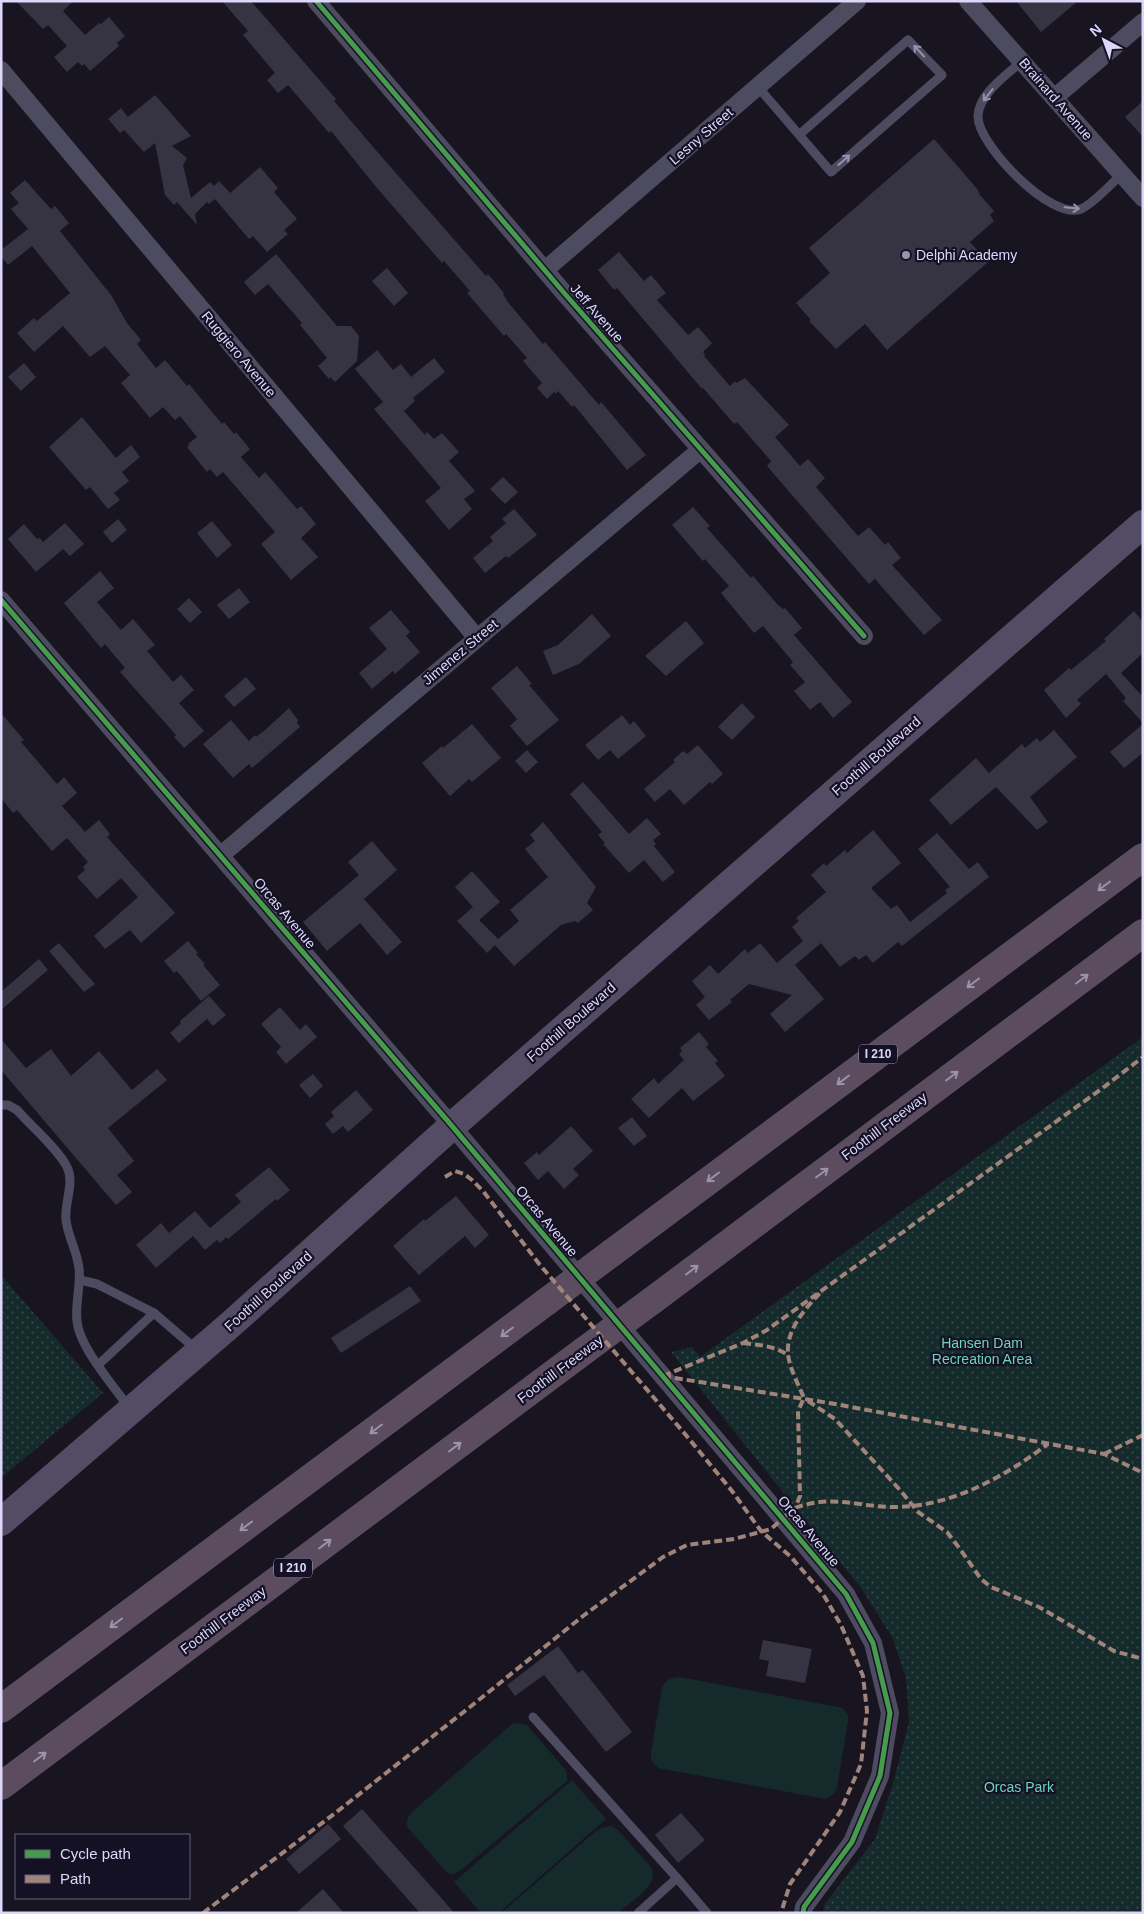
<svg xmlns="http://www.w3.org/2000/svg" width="1144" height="1914" viewBox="0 0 1144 1914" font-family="Helvetica,sans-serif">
<defs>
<pattern id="grass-dots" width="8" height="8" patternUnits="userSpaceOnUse" patternTransform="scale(1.25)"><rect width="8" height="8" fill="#152a2b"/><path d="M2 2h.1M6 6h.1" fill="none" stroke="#37484b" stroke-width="1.8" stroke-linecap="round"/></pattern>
</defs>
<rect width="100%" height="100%" fill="#181520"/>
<!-- grass -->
<g fill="url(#grass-dots)">
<path d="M1143 1037V1913H823L824 1905 875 1839 894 1780 909 1722 906 1678 892 1637 861 1588 789 1500 671 1352 692 1347 700 1357Z"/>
<path d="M1 1275 103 1393 1 1478Z"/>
</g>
<!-- pitch -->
<g fill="#152a2b">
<path d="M680 1677 843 1708 848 1716V1721L837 1788 834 1793 826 1799 658 1768 651 1760V1752L662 1688C666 1679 670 1678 680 1677Z"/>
<path d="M518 1723 527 1725 564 1768 567 1773V1781L460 1871 452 1874 447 1873 408 1828C405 1821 408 1817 412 1812L512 1724Z"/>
<path d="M572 1780 606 1819 499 1913H481L454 1882Z"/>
<path d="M612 1826 618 1830 650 1866C663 1883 630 1902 618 1913H501L596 1831 604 1827Z"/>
</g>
<!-- building -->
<g fill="#363342">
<path d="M16 1H73L63 11 85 35 99 23 101 24 109 17 125 36 117 43 119 46 90 71 84 64 82 66 78 62 67 72 54 57 67 46 48 25 43 29Z"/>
<path d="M222 1H251L336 99 334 101 374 148 486 276 488 274 504 293 503 294 507 301 543 344 545 342 599 405 601 402 646 455 627 470 574 405 572 407 558 391 556 394 554 392 547 399 537 388 542 383 523 361 527 358 506 334 504 336 467 293 470 291 444 261 442 263 377 188 331 131 329 133 288 85 278 93 267 80 275 73 243 35 248 31Z"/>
<path d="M1016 1H1078L1041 32Z"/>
<path d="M155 95 191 136 172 146 187 158 183 165 191 198 210 182 214 186 219 181 230 193 260 167 278 188 274 192 297 219 284 230 288 234 267 252 253 236 249 239 215 199 209 204 207 202 195 214 197 225 177 202 174 205 165 195 155 143 144 152 124 130 120 133 108 119 121 108 128 117Z"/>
<path d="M1143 101V137L1125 117Z"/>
<path d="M934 139 978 190 980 195 994 211 990 215 994 221 970 242 988 262 887 350 865 324 836 349 809 321 811 320 796 303 830 273 809 248Z"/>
<path d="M25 180 51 209 55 206 69 223 60 231 111 295 127 323 141 340 137 344 156 368 165 360 187 386 189 384 222 424 224 422 234 434 236 432 250 449 241 457 259 478 265 472 297 509 301 506 316 524 301 538 318 557 291 580 261 544 275 532 223 472 217 477 210 469 207 472 187 447 189 445 188 444 197 437 180 416 175 420 163 407 150 418 121 383 130 375 105 346 90 357 63 326 34 352 17 333 34 318 37 321 70 293 32 246 8 265 1 256V250L28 229 11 209 19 203 10 193Z"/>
<path d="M619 252 644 281 651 275 666 293 657 300 688 335 698 327 712 343 703 352 705 355 704 356 730 386 735 381 736 383 745 378 789 425 775 437 800 466 808 459 825 478 816 487 858 536 869 527 885 545 888 542 901 558 892 565 942 620 924 635 875 579 869 584 767 466 771 461 737 422 734 424 703 388 702 389 617 288 614 290 598 270Z"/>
<path d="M276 254 337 326H351L359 336 357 361 335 382 330 377 329 379 318 366 327 358 300 325 302 323 268 284 255 295 244 282Z"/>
<path d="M387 268 408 293 394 306 372 281Z"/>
<path d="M377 350 393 370 401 364 411 377 434 358 445 372 413 398 415 401 404 411 425 435 427 432 434 439 442 433 459 452 449 461 475 491 464 499 472 509 449 530 425 501 441 488 374 409 383 402 355 369Z"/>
<path d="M24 363 36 377 21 391 8 377Z"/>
<path d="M82 417 116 458 131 445 140 457 122 472 129 481 114 493 120 500 108 509 90 487 86 490 49 447Z"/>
<path d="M503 477 518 492 505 504 490 489Z"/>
<path d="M693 507 710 526 707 528 751 578 753 576 778 605 783 609 785 608 802 628 794 635 852 702 833 718 820 702 810 710 794 691 805 682 790 665 793 662 763 626 754 633 721 593 729 586 705 559 703 561 672 525Z"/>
<path d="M514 509 537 535 508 558 506 556 485 573 473 558 493 541 490 537 506 523 502 519Z"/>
<path d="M118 519 127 530 112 543 103 532Z"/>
<path d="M212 521 232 545 217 558 197 533Z"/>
<path d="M65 523 84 544 70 556 63 549 36 572 8 539 24 524 37 539 40 538 43 542Z"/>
<path d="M100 571 114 588 97 602 121 630 133 619 155 645 147 651 173 682 181 675 194 690 179 703 204 731 184 748 174 737 176 735 120 672 125 668 105 644 101 648 64 603Z"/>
<path d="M239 588 250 602 229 619 217 605Z"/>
<path d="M189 598 202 612 190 623 177 609Z"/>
<path d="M391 610 410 632 406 636 420 652 395 674 393 671 372 689 359 673 387 649 369 628Z"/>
<path d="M1134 611 1143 622V653L1121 673 1143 697V723L1123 701 1126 698 1106 674 1077 700 1081 704 1066 718 1044 690 1069 668 1071 670 1106 641 1104 639Z"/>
<path d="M592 614 611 636 579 664 553 675 543 651 558 645Z"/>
<path d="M686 621 704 643 666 676 645 656Z"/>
<path d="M517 666 532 684 529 685 559 720 527 746 510 726 517 719 491 688Z"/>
<path d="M246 677 256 689 234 707 224 696Z"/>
<path d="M742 703 755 717 732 740 718 727Z"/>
<path d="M289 708 298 720 297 723 300 727 252 768 249 764 233 778 203 744 231 720 249 741 255 735 256 737 265 730Z"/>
<path d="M1 713 24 740 21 742 57 784 64 777 77 793 62 806 85 832 99 820 110 834 107 837 175 913 141 943 130 930 105 949 94 936 138 897 121 878 97 899 77 877 85 870 83 867 88 862 67 838 52 851 17 810 13 813 1 798Z"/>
<path d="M622 715 630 725 634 721 646 736 618 759 610 750 598 760 585 745Z"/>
<path d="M472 724 501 758 472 782 469 779 450 796 422 763 442 746 443 748Z"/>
<path d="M1143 724V753L1124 768 1110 752Z"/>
<path d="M1054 730 1077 757 1030 797 1048 822 1037 830 996 787 951 825 929 800 976 758 989 773 1022 744 1025 748 1037 738 1040 742Z"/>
<path d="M698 745 723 774 712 784 710 782 684 805 670 789 655 802 644 789 675 762 673 760 683 751 687 754Z"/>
<path d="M527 750 538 762 526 773 515 761Z"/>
<path d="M583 782 629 834 647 818 661 834 653 840 656 844 654 846 675 872 663 882 644 860 629 873 603 844 605 843 598 835 602 832 570 794Z"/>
<path d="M543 822 596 887 587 903 593 910 578 923 575 921 561 925 514 966 495 945 487 953 457 921 473 907 455 887 472 871 500 902 479 920 498 939 519 921 510 910 548 877 525 849 535 841 530 835Z"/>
<path d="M873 830 901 863 871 888 891 909 897 905 910 922 947 893 945 890 950 887 918 849 937 833 969 869 978 862 989 877 902 946 898 942 873 963 866 955 859 960 855 956 840 967 821 943 795 965 824 999 785 1032 770 1014 792 995 749 984 730 1000 732 1002 709 1020 696 1005 705 997 692 981 710 965 718 974 745 949 748 953 760 943 777 963 803 941 792 927 799 921 796 918 826 892 811 875 824 863 826 866 845 850 847 853Z"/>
<path d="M372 841 397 870 364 899 402 942 387 955 360 923 327 951 303 922 359 875 348 862Z"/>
<path d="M188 941 198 953 196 954 205 964 203 965 220 985 201 1001 177 971 174 973 164 961Z"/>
<path d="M59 943 95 984 84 992 49 951Z"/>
<path d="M39 959 48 970 1 1010V992Z"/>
<path d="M209 996 226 1015 213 1026 207 1019 179 1043 170 1033 181 1023 180 1021Z"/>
<path d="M280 1007 300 1030 306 1024 317 1037 286 1064 276 1052 281 1047 261 1024Z"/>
<path d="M699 1032 709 1044 706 1047 718 1061 715 1063 725 1076 693 1101 682 1088 649 1118 631 1099 654 1078 658 1084 684 1060 679 1054 682 1051 680 1048Z"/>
<path d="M1 1039 26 1068 51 1049 71 1076 99 1051 132 1090 157 1069 167 1080 108 1128 134 1161 117 1175 132 1192 116 1205 1 1070Z"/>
<path d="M313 1074 323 1086 310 1098 299 1085Z"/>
<path d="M356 1090 373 1110 348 1132 343 1126 333 1134 325 1124 334 1116 331 1112Z"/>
<path d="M632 1117 647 1136 634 1146 618 1128Z"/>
<path d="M571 1126 593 1151 573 1169 579 1175 564 1189 548 1171 538 1180 524 1163 537 1152 539 1155Z"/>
<path d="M269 1167 290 1190 277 1201 276 1199 228 1239 226 1237 220 1243 217 1240 205 1250 193 1236 156 1268 136 1245 161 1223 169 1233 195 1211 210 1228 241 1202 235 1195Z"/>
<path d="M456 1196 489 1235 475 1248 465 1236 419 1275 393 1246 424 1219 425 1221Z"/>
<path d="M410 1286 421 1301 341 1353 331 1338Z"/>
<path d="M763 1640 812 1649 805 1683 766 1676 769 1661 759 1659Z"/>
<path d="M558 1646 578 1673 583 1670 632 1732 606 1752 544 1675 515 1696 507 1685Z"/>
<path d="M362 1809 444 1901 454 1913H420L343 1826Z"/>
<path d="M681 1813 705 1840 678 1863 655 1835Z"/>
<path d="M328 1824 341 1839 299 1874 286 1859Z"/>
<path d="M323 1889 344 1913H296Z"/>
</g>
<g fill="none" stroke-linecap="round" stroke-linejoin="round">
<!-- service -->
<g stroke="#4d4b5f" stroke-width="9">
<path d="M1022 61C1007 75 979 93 978 116 977 144 1051 221 1081 209 1093 204 1112 183 1122 174"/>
<path d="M758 87 831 172 942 75 908 40 800 134"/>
<path d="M1 1105H8L17 1110C31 1126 58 1149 67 1167 75 1182 64 1204 66 1220 68 1237 77 1251 79 1268 81 1285 75 1303 77 1321 79 1347 114 1386 129 1408"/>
<path d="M80 1280 97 1284 154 1313 197 1350"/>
<path d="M98 1365 154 1313"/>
<path d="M533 1717 677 1878"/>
<path d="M638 1913 677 1878 707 1913"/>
</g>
<!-- minor -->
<g stroke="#4d4b5f" stroke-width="18">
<path d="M316 1 565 294 864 636"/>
<path d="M968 1 1143 198"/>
<path d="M1 70 477 638"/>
<path d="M1054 98 1143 22"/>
<path d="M545 270 857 1"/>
<path d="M1 600 452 1126 846 1594 873 1643 890 1713 880 1776 852 1842 804 1907 803 1913"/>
<path d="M221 855 700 450"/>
</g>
<!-- primary -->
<path stroke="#544c64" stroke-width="28" d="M1 1522 231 1324 452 1126 1143 524"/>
<!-- motorway -->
<g stroke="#5c4c60" stroke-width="28">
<path d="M613 1252 1143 857"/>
<path d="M653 1300 1143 933"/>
<path d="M1 1709 546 1302"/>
<path d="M1 1786 585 1350"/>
</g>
<!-- motorway-bridge -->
<g stroke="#5c4c60" stroke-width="28">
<path d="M546 1302 613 1252"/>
<path d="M585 1350 653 1300"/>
</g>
<!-- quiet -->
<g stroke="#a18479" stroke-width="4" stroke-dasharray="8 4" stroke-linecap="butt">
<path d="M445 1177 455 1171 464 1174 472 1180 483 1191 540 1265 685 1434 732 1491 761 1531 791 1557 823 1594 841 1625 863 1676 867 1711 861 1764 840 1812 790 1884 781 1913"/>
<path d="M743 1343C760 1345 774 1346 788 1355"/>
<path d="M663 1376 743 1343 767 1330 1100 1090 1143 1057"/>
<path d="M663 1376 835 1404 1104 1454 1143 1473"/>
<path d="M808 1401 835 1419 900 1490 918 1512 947 1532 960 1549 981 1579 991 1587 1039 1607 1114 1651 1143 1659"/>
<path d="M1104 1454 1143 1435"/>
<path d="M795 1508C832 1494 858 1507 894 1507 951 1507 1004 1477 1048 1444"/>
<path d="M203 1913 334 1814 470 1707 583 1616 663 1557 687 1545 734 1539 771 1529 795 1508 800 1496 798 1411 804 1398C799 1386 789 1367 788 1354 786 1330 804 1310 820 1293"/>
</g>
<!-- cycleway casing -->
<g stroke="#151124" stroke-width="8">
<g id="cycleway">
<path d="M316 1 565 294 864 636"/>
<path d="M1 600 452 1126 846 1594 873 1643 890 1713 880 1776 852 1842 804 1907 803 1913"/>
</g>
</g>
<!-- cycleway -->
<use href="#cycleway" stroke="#469c4c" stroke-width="5"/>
</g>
<!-- one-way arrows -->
<defs><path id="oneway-shaft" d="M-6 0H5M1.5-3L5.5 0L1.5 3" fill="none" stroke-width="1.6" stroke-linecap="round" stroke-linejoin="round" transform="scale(1.25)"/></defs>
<g stroke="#9592ad">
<use href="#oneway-shaft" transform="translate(919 51) rotate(-133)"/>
<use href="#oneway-shaft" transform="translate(988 95) rotate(128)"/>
<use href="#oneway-shaft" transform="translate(844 160) rotate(-41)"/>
<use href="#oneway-shaft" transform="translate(1072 208) rotate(5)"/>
</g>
<g stroke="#9c92ae">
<use href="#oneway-shaft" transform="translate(1104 886) rotate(143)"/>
<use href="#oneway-shaft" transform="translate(1082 979) rotate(-37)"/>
<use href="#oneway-shaft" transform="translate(973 983) rotate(143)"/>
<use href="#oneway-shaft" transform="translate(952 1076) rotate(-37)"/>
<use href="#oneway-shaft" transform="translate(843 1080) rotate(143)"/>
<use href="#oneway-shaft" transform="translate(822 1173) rotate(-37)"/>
<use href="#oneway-shaft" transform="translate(713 1177) rotate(143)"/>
<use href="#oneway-shaft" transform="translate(692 1270) rotate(-37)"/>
<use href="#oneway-shaft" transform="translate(507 1332) rotate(143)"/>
<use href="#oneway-shaft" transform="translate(376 1429) rotate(143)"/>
<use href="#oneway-shaft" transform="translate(455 1447) rotate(-37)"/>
<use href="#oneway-shaft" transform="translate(246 1526) rotate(143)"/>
<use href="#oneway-shaft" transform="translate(325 1544) rotate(-37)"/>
<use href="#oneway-shaft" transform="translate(116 1623) rotate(143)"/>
<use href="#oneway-shaft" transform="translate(40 1757) rotate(-37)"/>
</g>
<!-- markers -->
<circle fill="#9894ae" stroke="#151124" stroke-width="2" cx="906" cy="255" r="5"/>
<g text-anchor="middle" stroke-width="4.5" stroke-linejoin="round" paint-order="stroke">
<!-- shield labels -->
<g fill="#151124" stroke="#a19cba" stroke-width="1">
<rect x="859" y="1044.5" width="38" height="19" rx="4"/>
<rect x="274" y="1558.5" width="38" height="19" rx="4"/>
</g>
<g font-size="12" font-weight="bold" fill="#ddd8fb">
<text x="878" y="1058">I 210</text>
<text x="293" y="1572">I 210</text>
</g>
<!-- street labels -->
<g font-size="14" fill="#ddd8fb" stroke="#151124">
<text transform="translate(1056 99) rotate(49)" y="5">Brainard Avenue</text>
<text transform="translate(701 136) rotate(-41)" y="5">Lesny Street</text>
<text transform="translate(597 313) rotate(49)" y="5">Jeff Avenue</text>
<text transform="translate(239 354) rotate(50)" y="5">Ruggiero Avenue</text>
<text transform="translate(460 652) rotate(-40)" y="5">Jimenez Street</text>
<text transform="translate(876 756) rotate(-41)" y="5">Foothill Boulevard</text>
<text transform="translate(285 913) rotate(50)" y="5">Orcas Avenue</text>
<text transform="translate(571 1022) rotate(-41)" y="5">Foothill Boulevard</text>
<text transform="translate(884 1126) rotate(-37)" y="5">Foothill Freeway</text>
<text transform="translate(547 1221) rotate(50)" y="5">Orcas Avenue</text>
<text transform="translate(268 1291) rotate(-42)" y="5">Foothill Boulevard</text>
<text transform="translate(560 1369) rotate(-37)" y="5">Foothill Freeway</text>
<text transform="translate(809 1531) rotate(50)" y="5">Orcas Avenue</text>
<text transform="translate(223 1620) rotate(-37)" y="5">Foothill Freeway</text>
</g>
<!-- poi labels -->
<g font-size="14" fill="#ddd8fb" stroke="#151124" text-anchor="start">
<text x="916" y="260">Delphi Academy</text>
</g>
<!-- park labels -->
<g font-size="14" fill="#6cd4bb" stroke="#151124">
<text x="982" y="1348">Hansen Dam<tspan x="982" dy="16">Recreation Area</tspan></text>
<text x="1019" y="1792">Orcas Park</text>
</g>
</g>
<!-- border -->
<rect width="1144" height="1914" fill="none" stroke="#ddd8fb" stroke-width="5"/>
<!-- legend -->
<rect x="15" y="1834" width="175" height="65" fill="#151124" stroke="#65617a"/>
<rect x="25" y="1850" width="25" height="8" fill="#469c4c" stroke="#65617a"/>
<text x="60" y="1859" font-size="15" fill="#ddd8fb">Cycle path</text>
<rect x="25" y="1875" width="25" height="8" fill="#a18479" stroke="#65617a"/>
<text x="60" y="1884" font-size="15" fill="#ddd8fb">Path</text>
<!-- north arrow -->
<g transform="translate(1104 40) rotate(319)" stroke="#151124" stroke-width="4" paint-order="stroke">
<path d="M0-4L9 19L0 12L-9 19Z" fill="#ddd8fb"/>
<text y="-8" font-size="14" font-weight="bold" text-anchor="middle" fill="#ddd8fb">N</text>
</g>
</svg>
